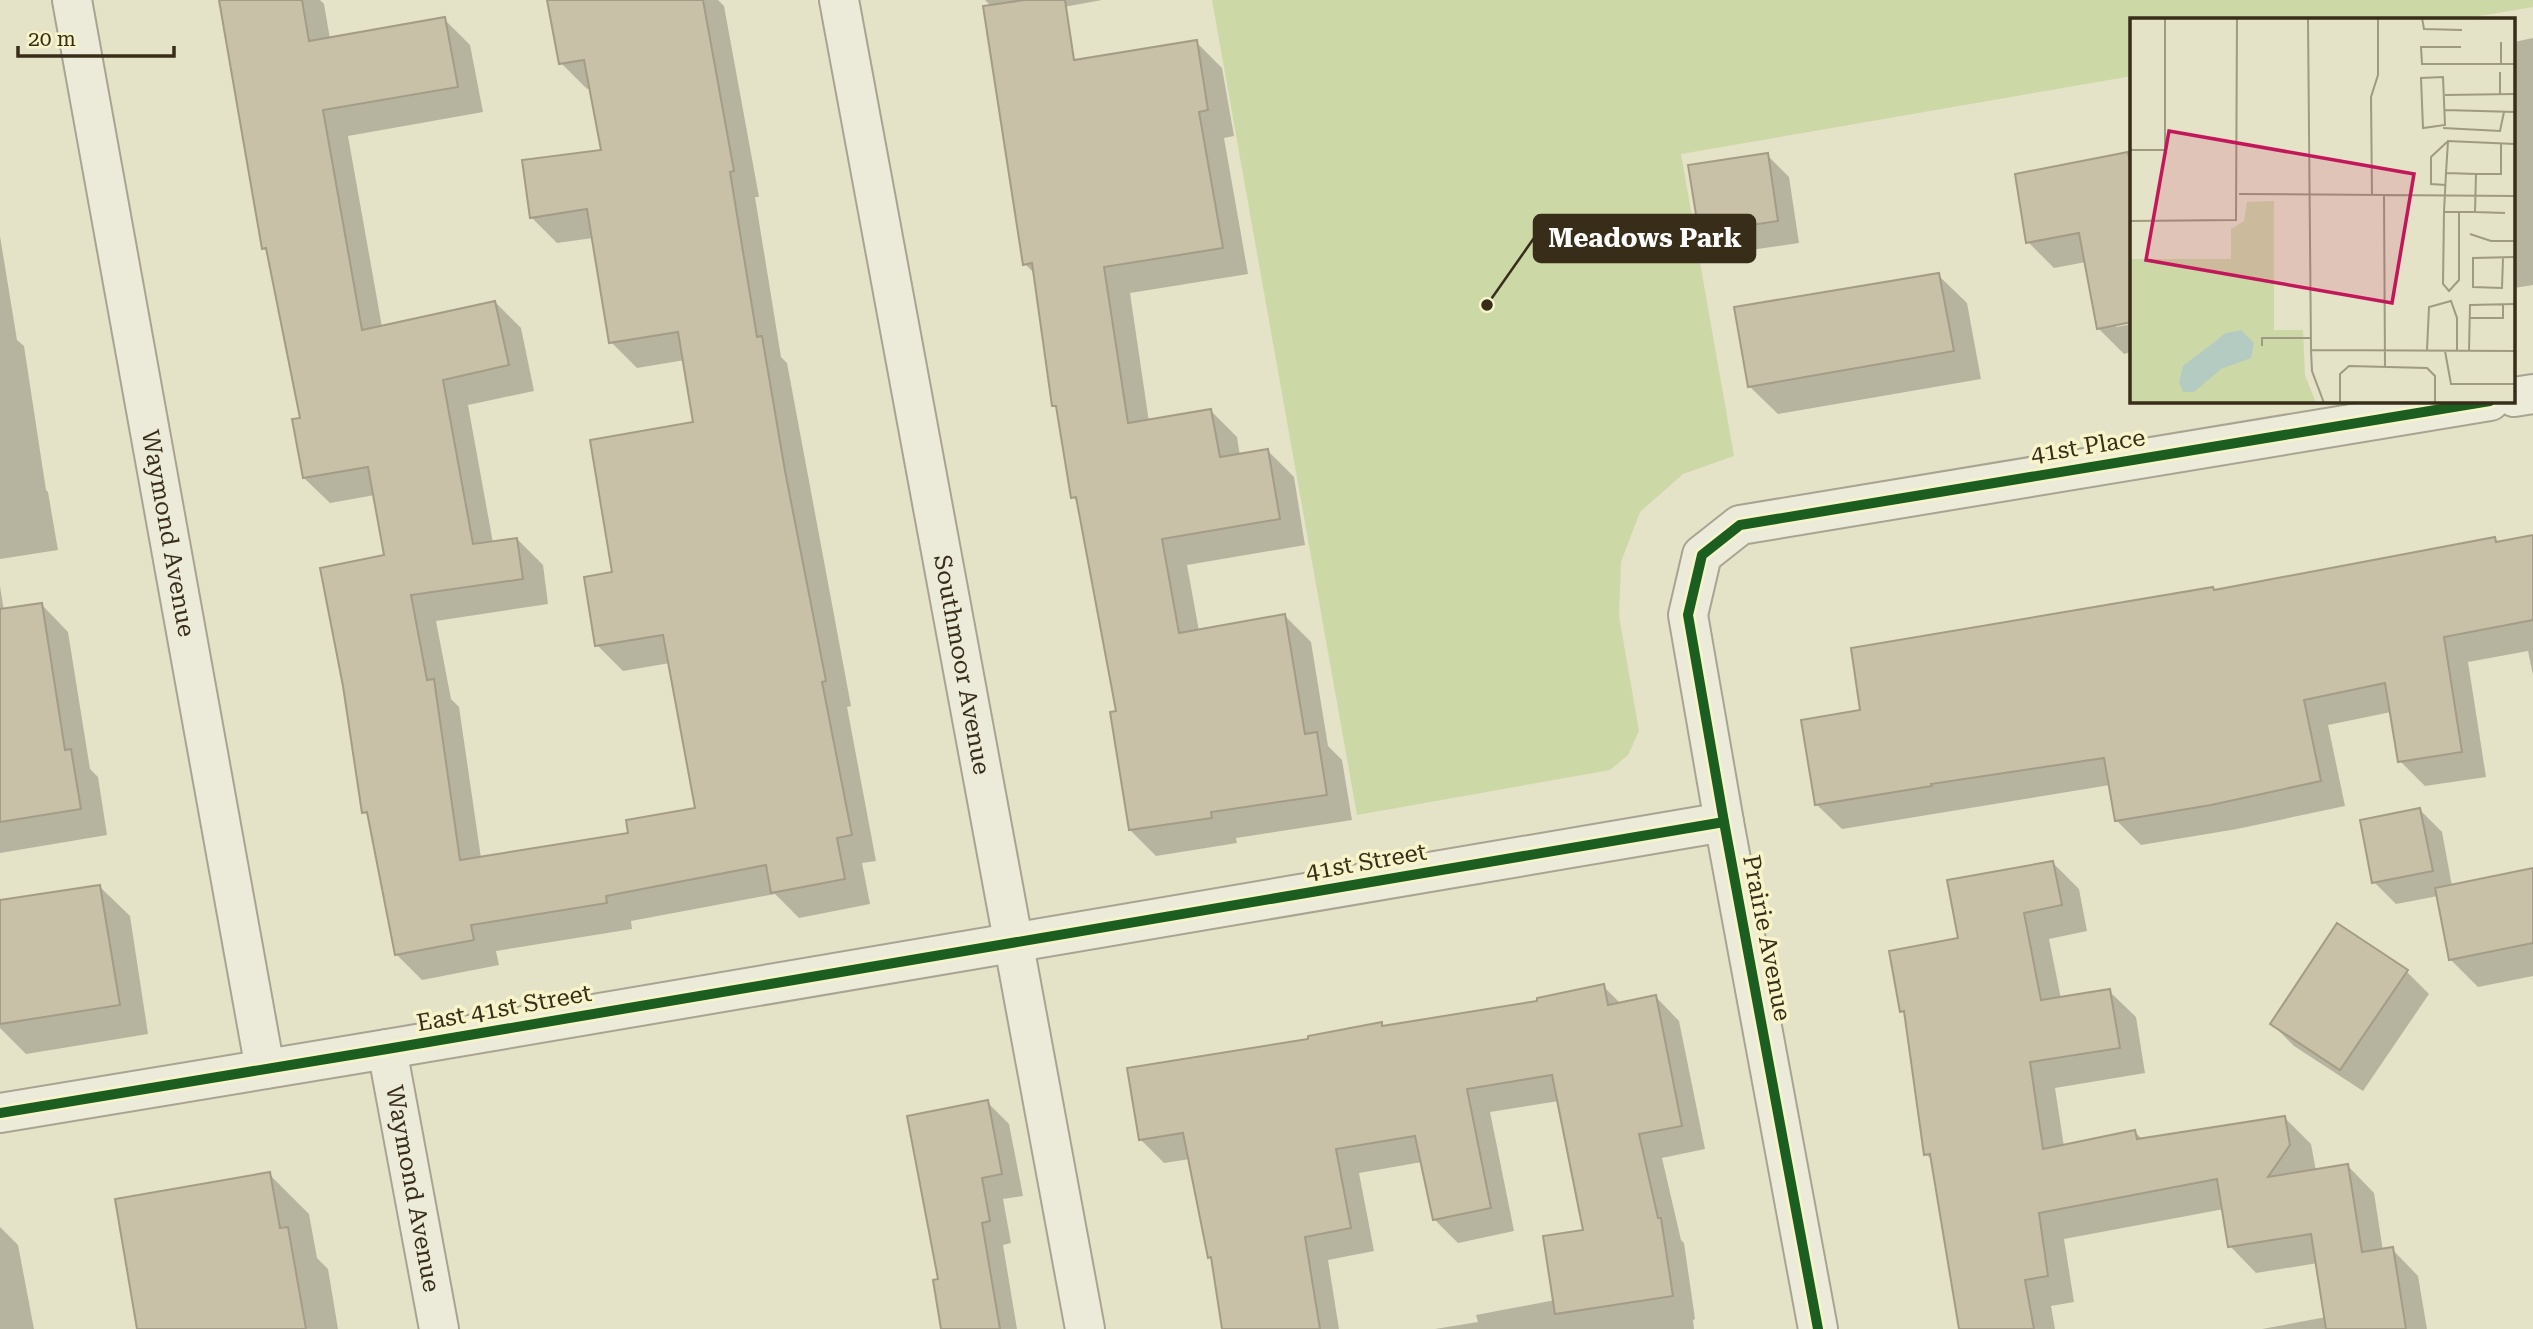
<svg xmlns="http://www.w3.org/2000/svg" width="2533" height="1329" viewBox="0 0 2533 1329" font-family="'Roboto Serif',serif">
<rect width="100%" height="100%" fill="#e4e2c7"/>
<!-- green -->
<path fill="#cdd8a7" d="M1212 0H2533V7L2462 19H2132V76L1681 154 1734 456 1683 474 1640 512 1621 562 1619 616 1639 731 1628 755 1610 770 1357 815Z"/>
<!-- shadow -->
<g fill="#0003">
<path d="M221 0H320L324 4 330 39 444 19 470 45 483 112 348 136 382 327 495 302 521 328 534 391 468 405 493 543 517 539 543 565 548 604 436 621 451 699 459 707 481 858 630 834 697 809 670 663 623 671 597 645 614 574 695 423 685 360 637 368 611 342 593 238 557 243 531 217 603 151 591 88 587 89 561 63 549 0H718L724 6 759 197H755L781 357 787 363 851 706 847 707 876 861 862 863 870 904 799 918 775 894 631 921 632 929 496 951 499 965 422 980 396 954 370 818 364 812 386 557 375 495 330 503 304 478 302 419 269 254 263 248Z"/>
<path d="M985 0H1102L1003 18Z"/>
<path d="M2533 38V285L2514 288V42Z"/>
<path d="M1196 42 1222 68 1234 136 1224 138 1248 274 1130 293 1149 422 1211 411 1237 437 1240 456 1268 451 1294 477 1305 545 1187 565 1199 631 1285 616 1311 642 1328 746 1342 760 1352 820 1236 838 1237 843 1156 856 1130 830 1118 712 1078 503 1073 497 1058 410 1054 405 1035 274 1025 264Z"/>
<path d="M2127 154 2132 159V320L2116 323V327L2132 324V352L2124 354 2098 328 2086 262 2054 268 2028 242Z"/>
<path d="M1767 155 1789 177 1799 243 1723 254 1700 232Z"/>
<path d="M0 236 17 340 24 346 46 490 48 492 58 550 0 559Z"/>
<path d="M1938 275 1967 303 1981 379 1778 414 1749 386Z"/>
<path d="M2533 537V675L2528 651 2468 662 2486 777 2425 786 2400 761 2391 712 2328 725 2345 806 2237 829 2141 845 2116 820 2110 785 1842 829 1816 804 1862 712 2215 592 2494 539 2499 544Z"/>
<path d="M0 586 4 611 42 605 68 632 90 769 98 777 107 835 0 853Z"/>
<path d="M2419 809 2442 832 2452 886 2533 870V976L2478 987 2450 959 2438 896 2396 904 2374 882Z"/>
<path d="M2053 863 2079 889 2087 931 2049 939 2061 999 2109 991 2136 1017 2145 1073 2055 1088 2064 1147 2135 1132 2143 1140 2285 1118 2311 1144 2316 1171 2348 1166 2374 1193 2383 1251 2392 1249 2418 1276 2427 1329H2262L2326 1317 2318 1263 2256 1273 2230 1246 2224 1209 2064 1239 2074 1302 2051 1306 2055 1329H1960L1933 1161 1926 1154 1906 1015 1902 1011 1960 940Z"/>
<path d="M100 887 130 916 148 1034 26 1054 0 1028V902Z"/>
<path d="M2338 925 2407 972 2429 994 2363 1091 2294 1046 2272 1024Z"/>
<path d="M1603 986 1621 1004 1656 997 1679 1021 1705 1149 1662 1158 1681 1240 1684 1243 1695 1319 1693 1320 1694 1329H1435L1478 1322 1476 1315 1555 1300 1585 1231 1559 1101 1490 1112 1514 1231 1458 1243 1434 1219 1422 1162 1359 1173 1374 1251 1328 1260 1339 1329H1224L1213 1261 1209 1257 1190 1159 1164 1163 1140 1139 1311 1040 1381 1024 1385 1028 1539 1003Z"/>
<path d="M987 1102 1009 1124 1023 1196 1003 1199 1011 1243 1003 1245 1017 1329H943Z"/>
<path d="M269 1174 309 1214 317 1258 328 1269 338 1329H140Z"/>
<path d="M0 1227 18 1245 34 1329H0Z"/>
</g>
<!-- building -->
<g fill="#c8c0a7" stroke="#a49c87" stroke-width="2">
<path d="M219 0H302L309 41 445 17 458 87 323 110 362 330 495 301 509 365 443 380 473 544 517 538 523 579 411 595 427 680 434 679 460 860 628 833 626 820 695 808 663 635 595 646 584 577 612 572 590 440 693 422 678 332 609 343 587 209 530 218 522 160 601 150 584 60 559 64 547 0H703L734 171 730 172 757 337 762 336 785 471 826 681 822 682 852 835 837 838 845 879 771 893 766 865 606 896 607 903 471 925 474 940 395 955 367 812 362 813 343 686 320 568 384 555 368 467 303 478 292 419 300 418 266 248 262 249Z"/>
<path d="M1024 0H1065L1074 60 1197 40 1208 110 1199 112 1223 248 1104 267 1128 423 1211 409 1220 457 1268 449 1280 519 1162 539 1179 633 1285 614 1305 734 1317 732 1327 795 1211 812 1212 818 1129 830 1110 712 1116 711 1076 497 1071 498 1056 406H1052L1032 263 1023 265 983 6Z"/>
<path d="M2128 152 2132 174V322L2097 329 2079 233 2026 243 2015 174Z"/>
<path d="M1768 153 1778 221 1699 233 1688 165Z"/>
<path d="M1939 273 1954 351 1748 387 1734 307Z"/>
<path d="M2533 535V620L2444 637 2462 752 2398 762 2385 683 2304 700 2321 781 2211 805 2115 821 2104 758 1931 784 1932 786 1815 805 1801 720 1860 710 1851 648 2213 587 2214 590 2495 537 2496 542Z"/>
<path d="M42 603 65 750 71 749 81 809 0 822V609Z"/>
<path d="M2420 808 2433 871 2372 883 2360 820Z"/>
<path d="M2053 861 2062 905 2024 913 2041 1000 2110 989 2120 1048 2030 1062 2043 1149 2135 1130 2137 1139 2285 1116 2290 1145 2268 1177 2348 1164 2362 1252 2393 1247 2406 1329H2326L2311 1234 2228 1247 2217 1179 2039 1213 2048 1276 2025 1280 2034 1329H1959L1930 1154 1924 1155 1904 1011 1900 1012 1889 951 1958 938 1947 880Z"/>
<path d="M2533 868V943L2449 960 2435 888Z"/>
<path d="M100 885 120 1005 0 1024V900Z"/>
<path d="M2337 923 2408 970 2340 1070 2270 1024Z"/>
<path d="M1604 984 1608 1005 1656 995 1682 1126 1639 1134 1658 1218H1661L1673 1296 1555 1314 1543 1236 1583 1230 1552 1075 1467 1089 1491 1208 1433 1220 1415 1136 1336 1149 1351 1228 1305 1237 1320 1329H1222L1211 1257 1208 1258 1183 1133 1139 1140 1127 1068 1308 1039V1036L1382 1022V1026L1537 1001V998Z"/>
<path d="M988 1100 1002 1174 982 1178 990 1221 982 1223 1000 1329H941L933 1280 938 1279 907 1116Z"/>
<path d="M270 1172 280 1228 288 1227 306 1329H137L115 1199Z"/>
</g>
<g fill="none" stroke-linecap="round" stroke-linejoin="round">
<!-- minor casing -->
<g stroke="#a8a491" stroke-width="42">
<g id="minor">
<path id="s1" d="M72 0 265 1069"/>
<path id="s2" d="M839 0 1085 1329"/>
<path d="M2514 397 2533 394"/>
<path id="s3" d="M387 1049 439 1329"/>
<path d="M0 1113 387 1049 1724 822"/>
<path d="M1818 1329 1724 822 1688 615 1702 555 1740 525 2490 401"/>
</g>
</g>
<!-- minor -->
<use href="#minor" stroke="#ecead9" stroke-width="38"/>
<!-- cycleway casing -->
<g stroke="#f8f4ca" stroke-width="15">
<g id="cycleway">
<path d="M0 1113 387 1049 1724 822"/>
<path d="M1818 1329 1724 822 1688 615 1702 555 1740 525 2490 401"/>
</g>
</g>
<!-- cycleway -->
<use href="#cycleway" stroke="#1b5e20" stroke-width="10"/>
</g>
<g text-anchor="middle" stroke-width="7" stroke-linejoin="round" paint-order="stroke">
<!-- street labels -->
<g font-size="24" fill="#372d19" stroke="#f8f4ca">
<text transform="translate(2088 446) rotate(-9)" y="8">41st Place</text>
<text dy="8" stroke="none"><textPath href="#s1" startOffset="542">Waymond Avenue</textPath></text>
<text dy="8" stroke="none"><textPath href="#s2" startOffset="676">Southmoor Avenue</textPath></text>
<text transform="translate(1366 862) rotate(-10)" y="8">41st Street</text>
<text transform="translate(1767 938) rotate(79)" y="8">Prairie Avenue</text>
<text transform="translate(504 1008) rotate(-10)" y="8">East 41st Street</text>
<text dy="8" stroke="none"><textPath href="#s3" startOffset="142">Waymond Avenue</textPath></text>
</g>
</g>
<!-- overview -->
<g transform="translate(2130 18)">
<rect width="385" height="385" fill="#e4e2c7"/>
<path d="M144 183V312H173L175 357 186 385H0L1 241H101V211L114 203 117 184Z" fill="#cdd8a7"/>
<path d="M111 312 124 325 121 340 91 351 64 374H53L49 364 53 348 96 315Z" fill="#b4cbc1"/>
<path fill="none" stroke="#9f9a81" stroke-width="2" d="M178 0 181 332 182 353 194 385M292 0 294 11 332 12M371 24V46H385M331 29H291L292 46H372M313 59 315 107 293 110 291 60ZM370 76V54M315 77 385 76M315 92 385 94M313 110 370 113 374 94M0 132H35V0M316 155 346 156 345 194H314ZM316 155 318 123 385 126M346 156H371V126M316 167 301 166V139L317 124M109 176 385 178M242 177 241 79 248 57V0M254 177 255 349M314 194 313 266 319 273 329 262V194M345 194 375 195M0 203 106 202 107 0M340 216 361 223H385M373 240 372 270 343 269V240L385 239M339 300H373V286M132 328V320H181M181 332 385 333M297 332 299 289 321 283 327 300V333M315 333 321 366H385M339 333 340 287 385 286M210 385V356L219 348 297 350 305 358V385"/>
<path fill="#c2185b" fill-opacity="0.15" stroke="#c2185b" stroke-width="3.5" d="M39 113 284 156 262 285 16 242Z"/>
<rect width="385" height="385" fill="none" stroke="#372d19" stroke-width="3.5"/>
</g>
<!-- callouts -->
<path fill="none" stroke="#372d19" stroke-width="2.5" d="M1487 305L1534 238"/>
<circle fill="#372d19" stroke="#f8f4ca" stroke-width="2.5" cx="1487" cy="305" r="7"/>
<rect fill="#372d19" stroke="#372d19" stroke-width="2.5" x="1534" y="215" width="221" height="47" rx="7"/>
<g font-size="26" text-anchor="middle" font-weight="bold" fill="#fff">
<text x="1645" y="247">Meadows Park</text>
</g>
<!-- scale -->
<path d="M18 46v10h156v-10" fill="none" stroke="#372d19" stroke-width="3.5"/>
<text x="28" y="46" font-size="21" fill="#372d19" stroke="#f8f4ca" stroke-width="5" paint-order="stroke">20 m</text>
</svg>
